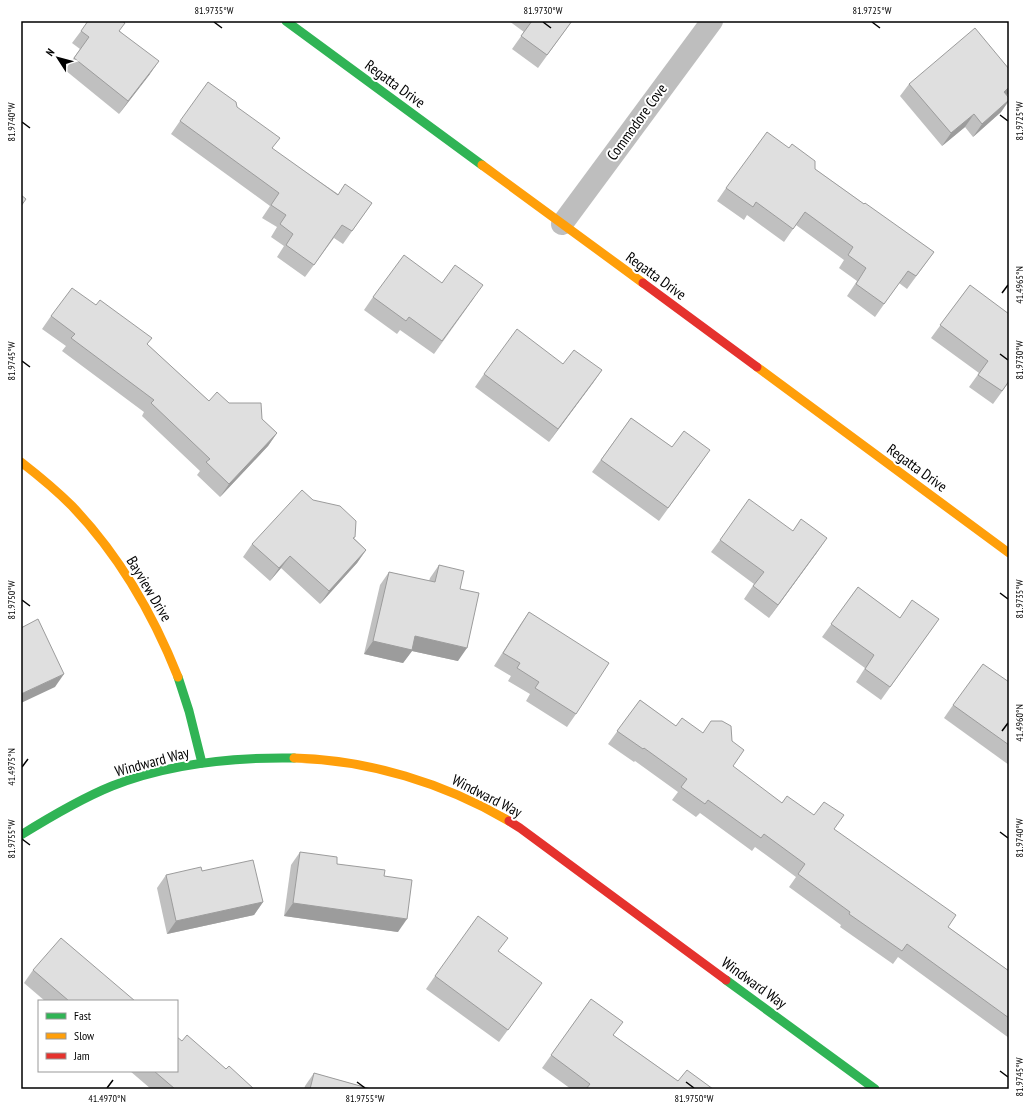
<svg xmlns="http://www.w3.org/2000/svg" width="1030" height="1110" viewBox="0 0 1030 1110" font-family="'PT Sans Narrow',sans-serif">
<rect width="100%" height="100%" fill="#fff"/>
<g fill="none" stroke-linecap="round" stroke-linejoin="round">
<!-- street -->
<path stroke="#bebebe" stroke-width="22" d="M562 224 712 21"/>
<!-- fast -->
<g stroke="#30b455" stroke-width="9">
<path d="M286 21 482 165"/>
<path d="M178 677 189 711 202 763"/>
<path d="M21 835C50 817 80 799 112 786 170 763 232 757 294 758"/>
<path d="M726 980 875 1089"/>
</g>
<!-- slow -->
<g stroke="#ff9f0a" stroke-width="9">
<path d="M482 165 643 283"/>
<path d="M757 367 1009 553"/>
<path d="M21 462C39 476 56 490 72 506 119 555 153 614 178 677"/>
<path d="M294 758C369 760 444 783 509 821"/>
</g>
<!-- jam -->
<g stroke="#e5322d" stroke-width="9">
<path d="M643 283 757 367"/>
<path d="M509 821 520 828 726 980"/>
</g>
</g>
<!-- wall -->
<g fill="#c0c0c0">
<path d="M509 21H572L538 68 512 49 524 32Z"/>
<path d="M81 31H120L150 74 119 114 65 70 80 49 72 43Z"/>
<path d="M909 84 1009 93 1007 95 1009 98V101L1001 112 973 137 965 127 942 146 900 96Z"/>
<path d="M237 107 272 149 338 194 372 203 343 244 334 238 305 277 277 257 284 246 271 237 277 227 262 218 270 206 171 134 180 121Z"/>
<path d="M815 169 864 204 934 252 907 289 899 283 875 317 847 296 857 281 839 268 844 260 796 225 784 242 747 215 744 220 717 201 726 188Z"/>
<path d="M442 283 474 298 434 354 400 330 397 334 364 310 373 297Z"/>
<path d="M970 285 1009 382 993 404 969 387 979 373 931 338Z"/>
<path d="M51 316 147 344 209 401 229 403 262 419 277 433 268 446 220 497 197 475 200 471 142 416 144 412 62 351 66 346 42 329Z"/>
<path d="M563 364 602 370 549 442 475 387 484 374Z"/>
<path d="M631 418 672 447 701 463 659 521 592 472Z"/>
<path d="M354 538 366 550 357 563 320 604 281 568 270 581 243 557 252 544Z"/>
<path d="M720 540 818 551 769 618 744 599 754 584 711 552Z"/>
<path d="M439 565 460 589 458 661 412 651 403 663 364 654 380 585 389 572 429 581 430 578Z"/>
<path d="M858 587 900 618 939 619 881 700 856 682 865 668 822 637Z"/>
<path d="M529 612 576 714 567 727 526 701 530 694 508 681 511 676 494 666 520 625Z"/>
<path d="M1009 682V765L944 718 953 705Z"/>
<path d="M640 700 782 803 834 829 948 927 1009 971V1038L898 957 893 964 840 927 841 925 789 887 796 877 755 847 752 851 700 813 696 817 672 800 678 792 635 761 634 762 608 744Z"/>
<path d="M300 852 337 864 398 932 284 916 291 865Z"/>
<path d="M166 875 263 902 254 915 167 934 157 888Z"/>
<path d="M499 951 533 996 499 1042 426 989 435 976Z"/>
<path d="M33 970 135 1001H45L24 983Z"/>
<path d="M591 999 613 1035 678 1081 713 1089H571L542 1068Z"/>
<path d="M226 1069 254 1089H151L130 1071H177Z"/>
<path d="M314 1073 371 1089H304L305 1086Z"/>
</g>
<!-- shaded-wall -->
<g fill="#9c9c9c">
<path d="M159 61 150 74 119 114 128 101Z"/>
<path d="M1009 87V93L995 104 1004 92Z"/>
<path d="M1009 100 1001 112 973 137 982 124Z"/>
<path d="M974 114 965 127 942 146 951 133Z"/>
<path d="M602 370 593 383 549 442 558 429Z"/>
<path d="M277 433 268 446 220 497 229 484Z"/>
<path d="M827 538 818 551 769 618 778 605Z"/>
<path d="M366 550 357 563 320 604 329 591Z"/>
<path d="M290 556 281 568 270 581 279 568Z"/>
<path d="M415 636 467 648 458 661 412 651 403 663 364 654 373 641Z"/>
<path d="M64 674 55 687 21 703V694Z"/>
<path d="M263 902 254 915 167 934 176 921Z"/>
<path d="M293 903 407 919 398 932 284 916Z"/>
</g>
<!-- building -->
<g fill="#dfdfdf" stroke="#9c9c9c">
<path d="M88 21H122L125 23 119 31 159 61 128 101 74 58 89 37 81 31Z"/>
<path d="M532 21H572L547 55 521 36Z"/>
<path d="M975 28 1009 69V87L1004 92 1009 98V100L982 124 974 114 951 133 909 84Z"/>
<path d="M208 82 236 102 237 107 280 138 272 148 338 195 345 184 372 203 352 231 342 225 314 265 286 245 293 234 280 224 286 215 271 205 279 193 180 121Z"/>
<path d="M767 132 789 148 792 144 815 161V169L864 204 865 203 934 252 916 276 908 271 884 304 856 284 866 268 848 255 853 247 805 212 793 229 756 202 753 207 726 188Z"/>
<path d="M21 195 26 199 21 206Z"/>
<path d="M404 255 442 283 455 265 483 285 442 341 409 317 406 321 373 297Z"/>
<path d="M970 285 1009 314V381L1002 391 978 375 988 361 940 325Z"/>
<path d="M72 288 96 305 100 300 152 338 147 344 209 401 217 392 229 403H261L262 419 277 433 229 484 206 462 210 459 151 403 154 400 71 338 75 334 51 316Z"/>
<path d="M517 329 563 364 574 350 602 370 558 429 484 374Z"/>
<path d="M631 418 672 447 684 431 710 450 668 508 601 460Z"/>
<path d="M302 490 313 500 340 506 356 521 355 537 353 538 366 550 329 591 290 556 279 568 252 544Z"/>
<path d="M749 499 793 531 801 519 827 538 778 605 753 586 764 572 720 540Z"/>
<path d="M439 565 464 571 460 589 479 593 467 648 415 636 412 650 373 641 389 572 435 582Z"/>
<path d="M858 587 900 618 912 600 939 619 890 687 865 669 874 655 831 624Z"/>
<path d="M529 612 609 663 576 714 535 688 539 682 517 668 520 663 503 653Z"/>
<path d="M38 619 64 674 21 694V628Z"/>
<path d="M983 664 1009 682V745L953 705Z"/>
<path d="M640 700 676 726 682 718 703 733 711 721H722L731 726 732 741 744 750 733 766 782 803 787 796 814 815 824 802 844 815 834 829 956 915 948 927 1009 971V1018L907 944 902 951 849 914 850 912 798 874 805 864 764 834 761 838 708 800 705 804 681 787 687 779 644 748 643 749 617 731Z"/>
<path d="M300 852 337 857V864L385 870 384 876 412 880 407 919 293 903Z"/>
<path d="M253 860 263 902 176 921 166 875 201 867 202 871Z"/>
<path d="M478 916 508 938 498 951 542 983 508 1030 435 976Z"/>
<path d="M61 938 135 1001H69L33 970Z"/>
<path d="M591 999 623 1022 613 1035 678 1081 687 1070 713 1089H586L590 1084 551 1055Z"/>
<path d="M187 1035 226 1069 229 1066 254 1089H175L154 1071H177V1037L182 1041Z"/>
<path d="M314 1073 371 1089H310Z"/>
</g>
<!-- ticks -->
<path fill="none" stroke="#000" stroke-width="1.5" d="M214 22 222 28M543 22 551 28M872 22 880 28M1000 115 1008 121M22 122 30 128M1002 293 1008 285M1000 354 1008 360M22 361 30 367M1000 593 1008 599M22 600 30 606M1002 731 1008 723M22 767 28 759M1000 832 1008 838M22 839 30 845M1000 1071 1008 1077M357 1082 365 1088M686 1082 694 1088M107 1088 113 1080"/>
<g text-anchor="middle" stroke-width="4" stroke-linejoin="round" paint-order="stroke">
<!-- street labels -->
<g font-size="15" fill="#000" stroke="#fff">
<text transform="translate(395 84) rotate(36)" y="5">Regatta Drive</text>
<text transform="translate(637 122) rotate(-54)" y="5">Commodore Cove</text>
<text transform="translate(656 276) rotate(36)" y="5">Regatta Drive</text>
<text transform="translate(917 468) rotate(36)" y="5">Regatta Drive</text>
<text transform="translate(149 589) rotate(59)" y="5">Bayview Drive</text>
<text transform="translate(152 762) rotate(-15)" y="5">Windward Way</text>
<text transform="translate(487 796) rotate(27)" y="5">Windward Way</text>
<text transform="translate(754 983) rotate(36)" y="5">Windward Way</text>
</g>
</g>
<!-- border -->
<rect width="1030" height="1110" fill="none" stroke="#ffffff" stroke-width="44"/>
<!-- legend -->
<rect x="38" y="1000" width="140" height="72" fill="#ffffff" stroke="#999999"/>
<rect x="46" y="1013" width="20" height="6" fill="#30b455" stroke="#999999"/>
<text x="74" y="1020" font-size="12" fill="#000000">Fast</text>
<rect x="46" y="1033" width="20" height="6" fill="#ff9f0a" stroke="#999999"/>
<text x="74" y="1040" font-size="12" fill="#000000">Slow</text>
<rect x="46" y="1053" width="20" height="6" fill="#e5322d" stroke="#999999"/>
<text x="74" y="1060" font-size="12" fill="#000000">Jam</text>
<!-- north arrow -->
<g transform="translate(58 58) rotate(306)" stroke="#ffffff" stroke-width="3" paint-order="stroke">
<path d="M0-3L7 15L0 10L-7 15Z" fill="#000000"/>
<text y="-6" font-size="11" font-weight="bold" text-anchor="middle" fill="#000000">N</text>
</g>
<rect x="22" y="22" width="986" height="1066" fill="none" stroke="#000" stroke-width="1.5"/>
<g font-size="10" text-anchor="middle" fill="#000">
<text x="214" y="14">81.9735°W</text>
<text x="543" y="14">81.9730°W</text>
<text x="872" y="14">81.9725°W</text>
<text transform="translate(1019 121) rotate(-90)" y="4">81.9725°W</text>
<text transform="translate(11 122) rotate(-90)" y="4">81.9740°W</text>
<text transform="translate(1019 285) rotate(-90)" y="4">41.4965°N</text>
<text transform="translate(1019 360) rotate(-90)" y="4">81.9730°W</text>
<text transform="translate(11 361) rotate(-90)" y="4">81.9745°W</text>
<text transform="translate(1019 599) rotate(-90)" y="4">81.9735°W</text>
<text transform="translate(11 600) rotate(-90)" y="4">81.9750°W</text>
<text transform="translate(1019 723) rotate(-90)" y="4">41.4960°N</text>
<text transform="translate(11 767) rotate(-90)" y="4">41.4975°N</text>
<text transform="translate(1019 838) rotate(-90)" y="4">81.9740°W</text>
<text transform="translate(11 839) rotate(-90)" y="4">81.9755°W</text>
<text transform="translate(1019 1077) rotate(-90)" y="4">81.9745°W</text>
<text x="107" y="1102">41.4970°N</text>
<text x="365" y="1102">81.9755°W</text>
<text x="694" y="1102">81.9750°W</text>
</g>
</svg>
